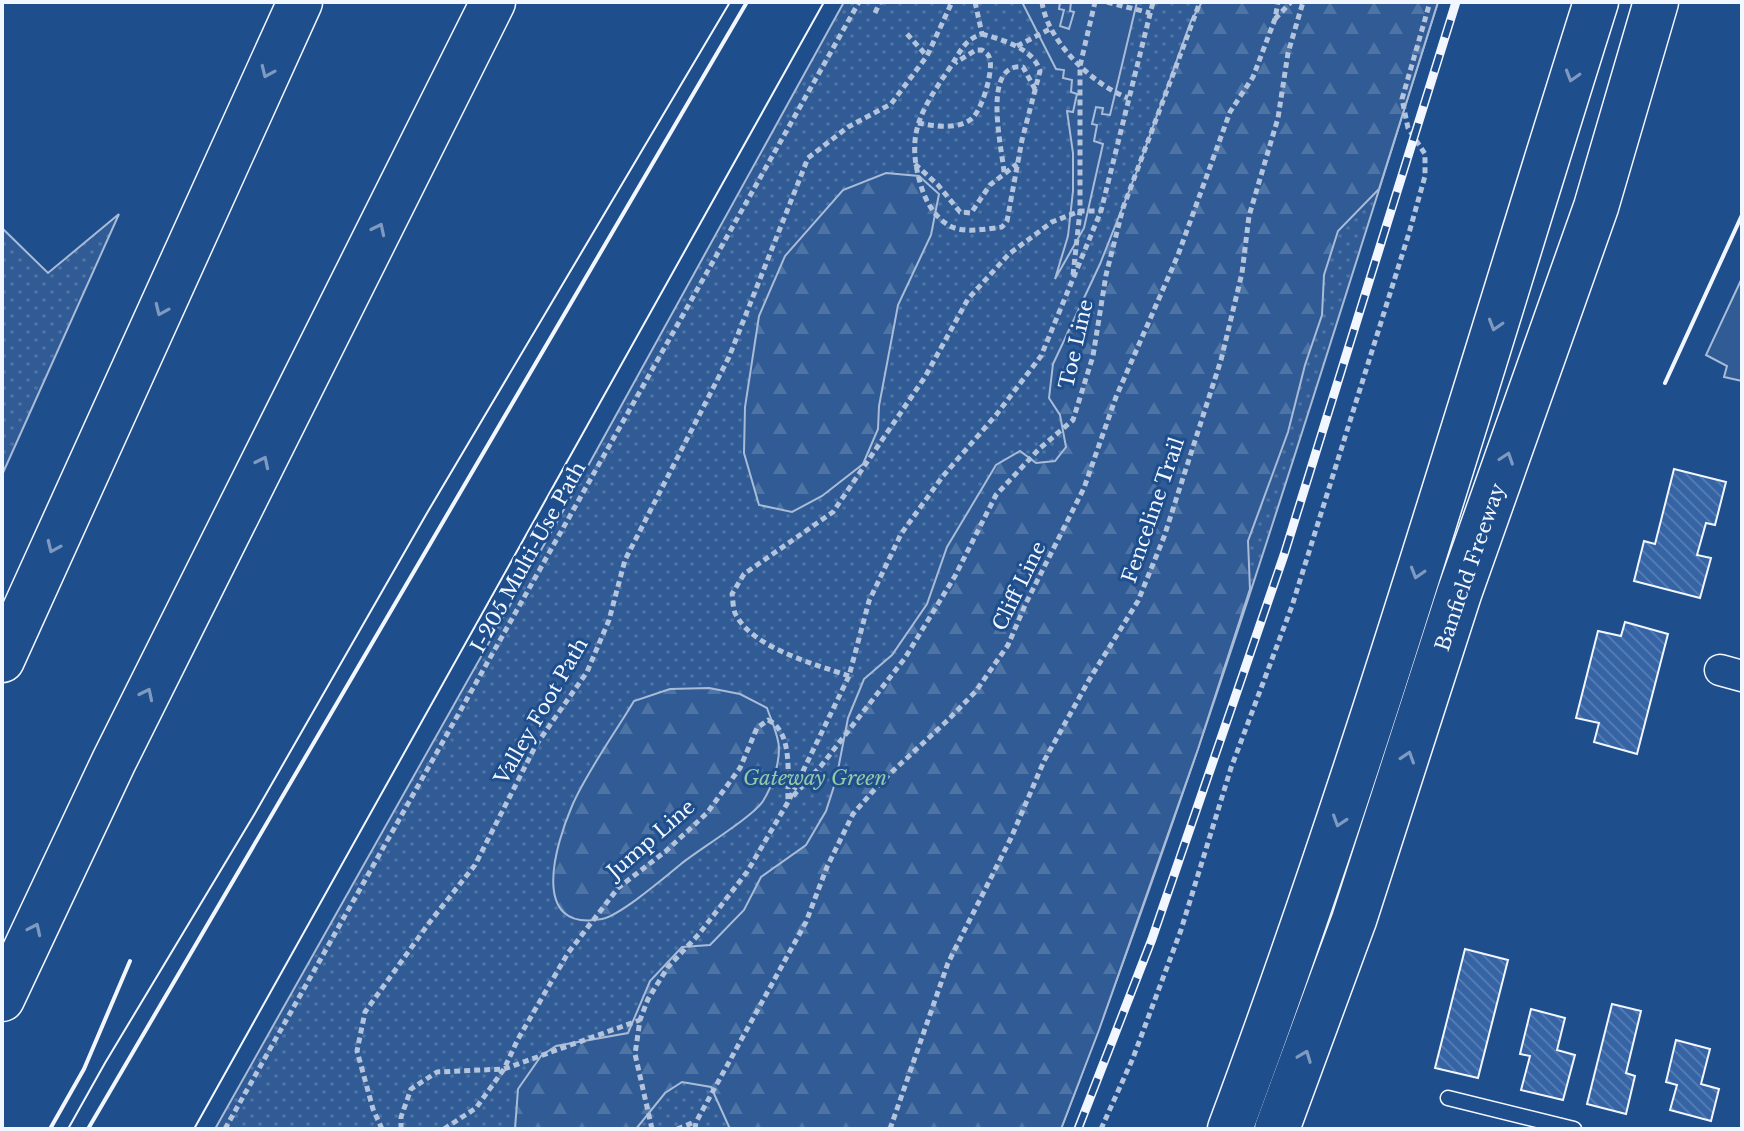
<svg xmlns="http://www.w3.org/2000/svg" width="1744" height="1131" viewBox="0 0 1744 1131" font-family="'Libre Baskerville',serif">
<defs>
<pattern id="grass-dots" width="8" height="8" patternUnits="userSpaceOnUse" patternTransform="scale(2)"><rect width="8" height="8" fill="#305b95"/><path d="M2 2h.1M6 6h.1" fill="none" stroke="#4e73a5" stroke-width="1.8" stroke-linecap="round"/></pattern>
<pattern id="forest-firs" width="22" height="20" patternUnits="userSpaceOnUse" patternTransform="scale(2)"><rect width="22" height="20" fill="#305b95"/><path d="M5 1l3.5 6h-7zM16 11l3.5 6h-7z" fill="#4e73a5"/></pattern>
<pattern id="building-back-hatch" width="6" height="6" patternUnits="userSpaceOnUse" patternTransform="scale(2)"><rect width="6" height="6" fill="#3563a3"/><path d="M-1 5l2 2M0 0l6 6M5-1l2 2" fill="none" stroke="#537ab1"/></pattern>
</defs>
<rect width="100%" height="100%" fill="#1f4e8c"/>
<!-- grass -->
<g fill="url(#grass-dots)" stroke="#a8bbd7" stroke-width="2">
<path d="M844 2H1438C1319 380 1203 759 1061 1129H215L567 504Z"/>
<path d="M119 214 2 475V228L48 273Z"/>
</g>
<!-- forest -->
<g fill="url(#forest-firs)" stroke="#a8bbd7" stroke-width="2">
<path d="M1202 2H1438L1379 189 1338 231 1324 275 1322 315 1305 365 1288 432 1248 541 1250 589 1198 749 1099 1030 1061 1129H730L711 1087 682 1082 665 1093 636 1129H515L518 1089 541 1056 556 1046 628 1033 650 981 682 947 710 945 744 910 761 877 806 845 826 811 836 780 848 718 864 679 892 655 927 604 947 547 996 465 1020 451 1036 463 1055 461 1066 447 1060 415 1049 398 1053 364 1100 264 1137 171 1191 21Z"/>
<path d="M886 173 919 176 939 194 931 235 898 305 879 406 878 429 863 464 822 496 792 512 759 505 744 453 745 407 759 316 785 256 843 190Z"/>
<path d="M709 688 740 694 767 708C771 720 779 736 779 749 779 765 772 787 763 801 754 816 698 850 681 864 665 877 621 915 602 919 528 933 556 843 572 806 586 773 615 733 634 701L670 689Z"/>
</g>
<!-- built -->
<g fill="#305b95" stroke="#a8bbd7" stroke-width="2">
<path d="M1022 2H1060L1059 9 1064 10 1060 26 1069 29 1074 12 1070 11 1071 2H1137L1110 115 1102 114 1103 108 1096 107 1092 124 1097 125 1094 141 1103 144 1084 228 1055 279 1068 236 1073 191V153L1067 111 1073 112 1077 94 1071 92 1072 80 1063 78 1064 70 1056 69Z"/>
<path d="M1742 278V381L1724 377 1727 366 1706 355Z"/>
</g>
<!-- building -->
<g fill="url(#building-back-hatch)" stroke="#f2f6ff" stroke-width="2">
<path d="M1674 469 1726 482 1715 525 1706 523 1697 555 1711 558 1700 598 1634 581 1644 541 1655 544Z"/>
<path d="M1625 622 1668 634 1637 754 1594 742 1599 723 1576 718 1598 631 1621 636Z"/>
<path d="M1465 949 1508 960 1478 1078 1435 1068Z"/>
<path d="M1612 1004 1641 1011 1626 1073 1635 1076 1626 1114 1587 1104Z"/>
<path d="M1531 1009 1565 1018 1557 1050 1575 1055 1563 1100 1521 1090 1530 1056 1520 1054Z"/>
<path d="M1676 1040 1710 1049 1701 1084 1719 1089 1711 1121 1670 1110 1677 1085 1666 1082Z"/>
</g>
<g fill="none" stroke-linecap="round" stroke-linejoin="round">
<!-- service casing -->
<g stroke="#f2f6ff" stroke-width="17">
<path id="service" d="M1448 1098 1574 1129"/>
</g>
<!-- minor casing -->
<g stroke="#f2f6ff" stroke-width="33">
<path id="minor" d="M1720 670 1742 676"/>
</g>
<!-- motorway casing -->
<g stroke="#f2f6ff" stroke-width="47">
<g id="motorway">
<path d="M2 660 300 2"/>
<path d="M2 999 114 761 493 2"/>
<path d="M1230 1129C1368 759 1477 379 1596 2"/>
<path d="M1277 1129 1354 920 1459 594 1596 207 1656 2"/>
</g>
</g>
<!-- path -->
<g stroke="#b3c4dc" stroke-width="5" stroke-dasharray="6 4" stroke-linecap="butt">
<path d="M975 2 982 34"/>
<path d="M1042 2C1047 41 1093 85 1128 98"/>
<path d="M1107 2 1150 13"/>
<path d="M875 13 880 2"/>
<path d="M1275 19 1291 2"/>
<path d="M907 34 927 56"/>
<path d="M982 34C1003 40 1033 48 1040 71L1022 140 1007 221 1002 227C987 229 966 233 952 227 937 220 927 204 922 189 905 136 919 113 949 69 960 53 963 40 982 34Z"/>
<path d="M1017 46 1050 29"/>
<path d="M918 123C935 126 954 130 970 120 981 114 993 73 990 60 989 54 987 54 982 50H976L955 63"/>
<path d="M915 164 938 185 960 212 971 213 990 185 1017 164"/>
<path d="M1004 172C1002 148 981 62 1023 67L1036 91"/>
<path d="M1073 275 1080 211V66L1095 2"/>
<path d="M849 676C815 664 751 648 735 613 733 608 733 600 732 594L744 574 833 512 925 377 968 299 1009 254 1052 222 1080 211H1101"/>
<path d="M793 796 821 766 905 658 955 576 996 495 1039 449 1073 420 1093 356 1106 275 1123 208 1200 2"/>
<path d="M225 1129 859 2"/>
<path d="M382 1129 373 1109 357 1051 365 1012 429 923 475 865 536 745 587 672 609 620 625 560 729 357 808 158 848 127 891 104 927 56 952 2"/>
<path d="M401 1129V1117L411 1089 437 1072 504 1069 640 1020"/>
<path d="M444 1129 476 1108 504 1069 518 1039 568 953 618 888 666 851 707 813 740 768 757 728 768 720C794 732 787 777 788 801"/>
<path d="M652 1129 635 1054 640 1020 648 999 668 967 699 934 747 872 788 802 849 676 869 601 901 534 943 476 996 415 1041 356 1101 211 1153 2"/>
<path d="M677 1129 695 1122"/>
<path d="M695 1129 696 1122 806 922 827 867 853 814 882 781 948 720 976 691 1008 645 1026 603 1084 488 1116 397 1178 255 1230 112 1253 77 1275 19 1278 2"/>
<path d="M890 1129 948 963 1011 838 1044 761 1089 680 1138 601 1164 537 1221 360 1242 273 1249 216 1278 118 1288 53 1303 2"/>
<path d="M1101 1129 1133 1058 1181 930 1231 768 1292 606 1409 233 1425 176V154L1408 128 1402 99 1430 2"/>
</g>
<!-- service -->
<use href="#service" stroke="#1f4e8c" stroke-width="14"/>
<!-- minor -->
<use href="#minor" stroke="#1f4e8c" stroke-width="30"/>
<!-- motorway -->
<use href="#motorway" stroke="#1f4e8c" stroke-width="44"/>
<!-- tram -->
<g stroke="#f2f6ff" stroke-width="2">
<path d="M68 1129 105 1063 254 815 427 513 730 2"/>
<path d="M194 1129 824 2"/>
</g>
<!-- rail casing -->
<g stroke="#f2f6ff" stroke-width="9">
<path id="rail" d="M1078 1129 1152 939 1284 555 1456 2"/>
</g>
<!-- rail -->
<use href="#rail" stroke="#1f4e8c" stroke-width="6" stroke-dasharray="18" stroke-linecap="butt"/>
<!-- wall -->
<g stroke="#f2f6ff" stroke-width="4">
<path d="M1665 383 1742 215"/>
<path d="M50 1129 84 1069 130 961"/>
<path d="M88 1129 747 2"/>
</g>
</g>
<!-- one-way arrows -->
<defs><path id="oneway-chevron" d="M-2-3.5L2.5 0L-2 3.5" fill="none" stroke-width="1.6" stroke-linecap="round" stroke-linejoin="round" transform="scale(2)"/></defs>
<g stroke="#7e9ac0">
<use href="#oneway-chevron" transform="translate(267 72) rotate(114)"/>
<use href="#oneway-chevron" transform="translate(1572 76) rotate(107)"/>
<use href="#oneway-chevron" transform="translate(379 229) rotate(-64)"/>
<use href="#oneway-chevron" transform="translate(161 310) rotate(114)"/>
<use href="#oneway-chevron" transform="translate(1495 325) rotate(107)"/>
<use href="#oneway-chevron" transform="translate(1507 458) rotate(-71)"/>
<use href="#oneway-chevron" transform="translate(263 462) rotate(-64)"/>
<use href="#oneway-chevron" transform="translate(53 547) rotate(114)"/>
<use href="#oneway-chevron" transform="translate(1417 573) rotate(107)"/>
<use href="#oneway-chevron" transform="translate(147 694) rotate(-64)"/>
<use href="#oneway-chevron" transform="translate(1408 757) rotate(-72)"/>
<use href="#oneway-chevron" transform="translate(1339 821) rotate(108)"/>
<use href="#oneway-chevron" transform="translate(35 929) rotate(-65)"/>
<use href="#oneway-chevron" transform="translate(1305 1056) rotate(-69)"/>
</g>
<g text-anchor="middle" stroke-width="6" stroke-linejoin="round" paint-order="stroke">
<!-- street labels -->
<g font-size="20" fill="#f2f6ff" stroke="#1f4e8c">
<text transform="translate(1076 344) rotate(-77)" y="7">Toe Line</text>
<text transform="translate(1153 510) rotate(-71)" y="7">Fenceline Trail</text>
<text transform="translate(528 557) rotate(-61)" y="7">I-205 Multi-Use Path</text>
<text transform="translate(1470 567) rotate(-71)" y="7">Banfield Freeway</text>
<text transform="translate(1019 586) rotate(-64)" y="7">Cliff Line</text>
<text transform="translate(541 711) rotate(-60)" y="7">Valley Foot Path</text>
<text transform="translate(651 839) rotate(-41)" y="7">Jump Line</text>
</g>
<!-- park labels -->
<g font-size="20" font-style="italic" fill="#97c8a6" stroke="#1f4e8c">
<text x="815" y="785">Gateway Green</text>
</g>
</g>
<!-- border -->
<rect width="1744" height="1131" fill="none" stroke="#f2f6ff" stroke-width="8"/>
</svg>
